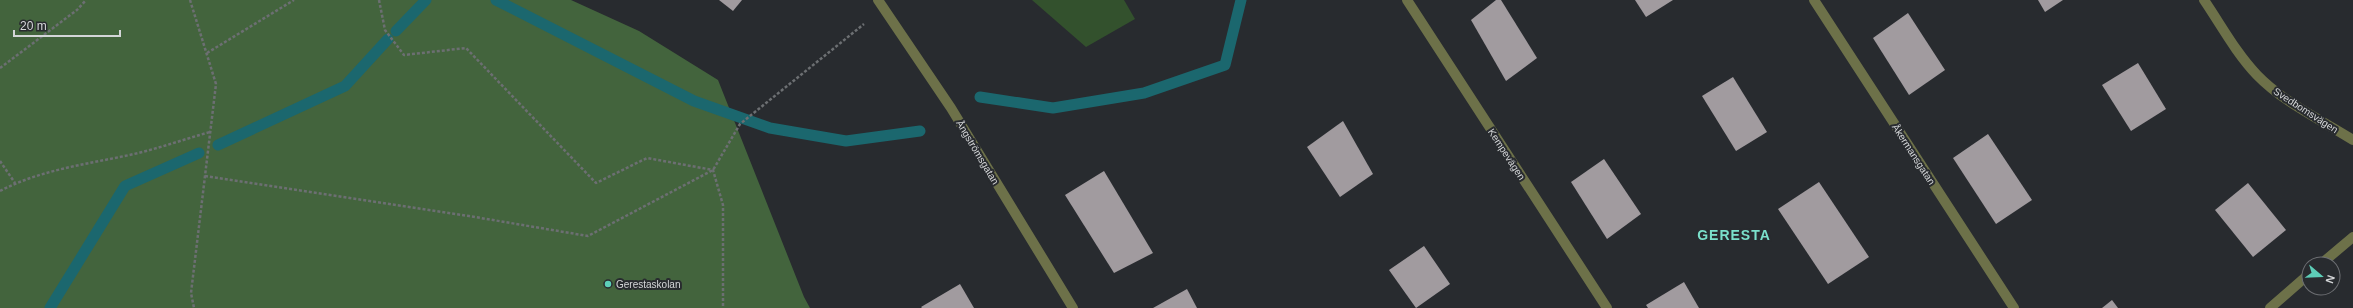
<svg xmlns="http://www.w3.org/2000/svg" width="2353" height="308" viewBox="0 0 2353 308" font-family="Helvetica,sans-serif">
<rect width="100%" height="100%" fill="#282b2f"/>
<!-- green -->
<path fill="#33512d" d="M1032 0H1124L1135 19 1086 47Z"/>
<!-- forest -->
<path fill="#43643d" d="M0 0H571L639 31 718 80 804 297 810 308H0Z"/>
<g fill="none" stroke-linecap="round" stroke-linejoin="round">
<!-- stream -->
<g stroke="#1b676e" stroke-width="11">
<path d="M496 0 694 101 770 128 846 141 920 131"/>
<path d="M396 31 426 0"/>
<path d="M980 97 1053 108 1144 93 1225 65 1241 0"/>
<path d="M218 145 345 86 388 39"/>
<path d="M50 308 125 186 199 153"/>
</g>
</g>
<!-- building -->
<g fill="#a19b9f">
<path d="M719 0H742L733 11Z"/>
<path d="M1496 0H1501L1537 58 1506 81 1471 20Z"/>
<path d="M1635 0H1673L1646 17Z"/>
<path d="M2038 0H2063L2045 12Z"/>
<path d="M1908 13 1945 70 1909 95 1873 38Z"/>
<path d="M2138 63 2166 109 2131 131 2102 85Z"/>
<path d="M1733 77 1767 132 1736 151 1702 96Z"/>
<path d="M1343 121 1373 174 1340 197 1307 147Z"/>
<path d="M1988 134 2032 200 1996 224 1953 158Z"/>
<path d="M1604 159 1641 214 1607 239 1571 182Z"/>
<path d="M1104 171 1153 253 1114 273 1065 195Z"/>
<path d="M1819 182 1869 257 1828 284 1778 209Z"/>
<path d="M2248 183 2286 230 2253 257 2215 210Z"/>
<path d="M1424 246 1450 284 1416 308 1389 270Z"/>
<path d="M1684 282 1699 308H1648L1646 305Z"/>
<path d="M960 284 974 308H922L921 307Z"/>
<path d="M1187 289 1197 308H1153Z"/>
<path d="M2112 300 2118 308H2102Z"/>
</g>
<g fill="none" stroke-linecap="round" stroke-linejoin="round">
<!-- path -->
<g stroke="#6c6f72" stroke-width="2.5" stroke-dasharray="3 2" stroke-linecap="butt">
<path d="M190 0 216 84 191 293 194 308"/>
<path d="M379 0 385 30 404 55 466 48 596 183 647 158 713 170 723 205V308"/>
<path d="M207 53 294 0"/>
<path d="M0 68 77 10 86 0"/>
<path d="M0 161 15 183"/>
<path d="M205 176 469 216 588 236 713 170 740 124 864 24"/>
<path d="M0 191C42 169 89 164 134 154 160 148 185 139 210 132"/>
</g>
<!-- minor -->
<g stroke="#6d7149" stroke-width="10">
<path d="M878 0 951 108 1073 308"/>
<path d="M1407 0 1607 308"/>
<path d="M1814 0 2014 308"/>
<path d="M2204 0C2221 25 2236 53 2257 75 2283 102 2321 120 2353 140"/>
<path d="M2321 264 2353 237"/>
<path d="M2270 308 2309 274"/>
</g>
</g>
<!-- markers -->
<circle fill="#5dceb8" stroke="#282b2f" stroke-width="1.5" cx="608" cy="284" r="4"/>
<g text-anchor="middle" stroke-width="4" stroke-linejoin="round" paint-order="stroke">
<!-- street labels -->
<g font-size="10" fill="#d4d6d8" stroke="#282b2f">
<text transform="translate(2306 110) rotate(33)" y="4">Svedbomsvägen</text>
<text transform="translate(978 152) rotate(59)" y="4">Ångströmsgatan</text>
<text transform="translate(1507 154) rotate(57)" y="4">Kempevägen</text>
<text transform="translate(1914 154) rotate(57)" y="4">Åkermansgatan</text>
</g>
<!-- poi labels -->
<g font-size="10" fill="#d4d6d8" stroke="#282b2f" text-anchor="start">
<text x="616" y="288">Gerestaskolan</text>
</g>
<!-- district labels -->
<g font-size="14" font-weight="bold" letter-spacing="1" fill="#7be0cb" stroke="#282b2f">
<text x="1734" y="240">GERESTA</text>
</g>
</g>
<!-- north arrow -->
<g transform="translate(2321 276) rotate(109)"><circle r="19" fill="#282b2f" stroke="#6d6f73"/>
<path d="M0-3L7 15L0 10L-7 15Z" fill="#5dceb8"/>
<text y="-6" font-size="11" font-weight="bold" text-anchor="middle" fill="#d4d6d8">N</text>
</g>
<!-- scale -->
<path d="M14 30v6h106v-6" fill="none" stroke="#d4d6d8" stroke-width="2"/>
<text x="20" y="30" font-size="12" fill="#d4d6d8" stroke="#282b2f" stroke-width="3" paint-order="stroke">20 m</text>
</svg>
